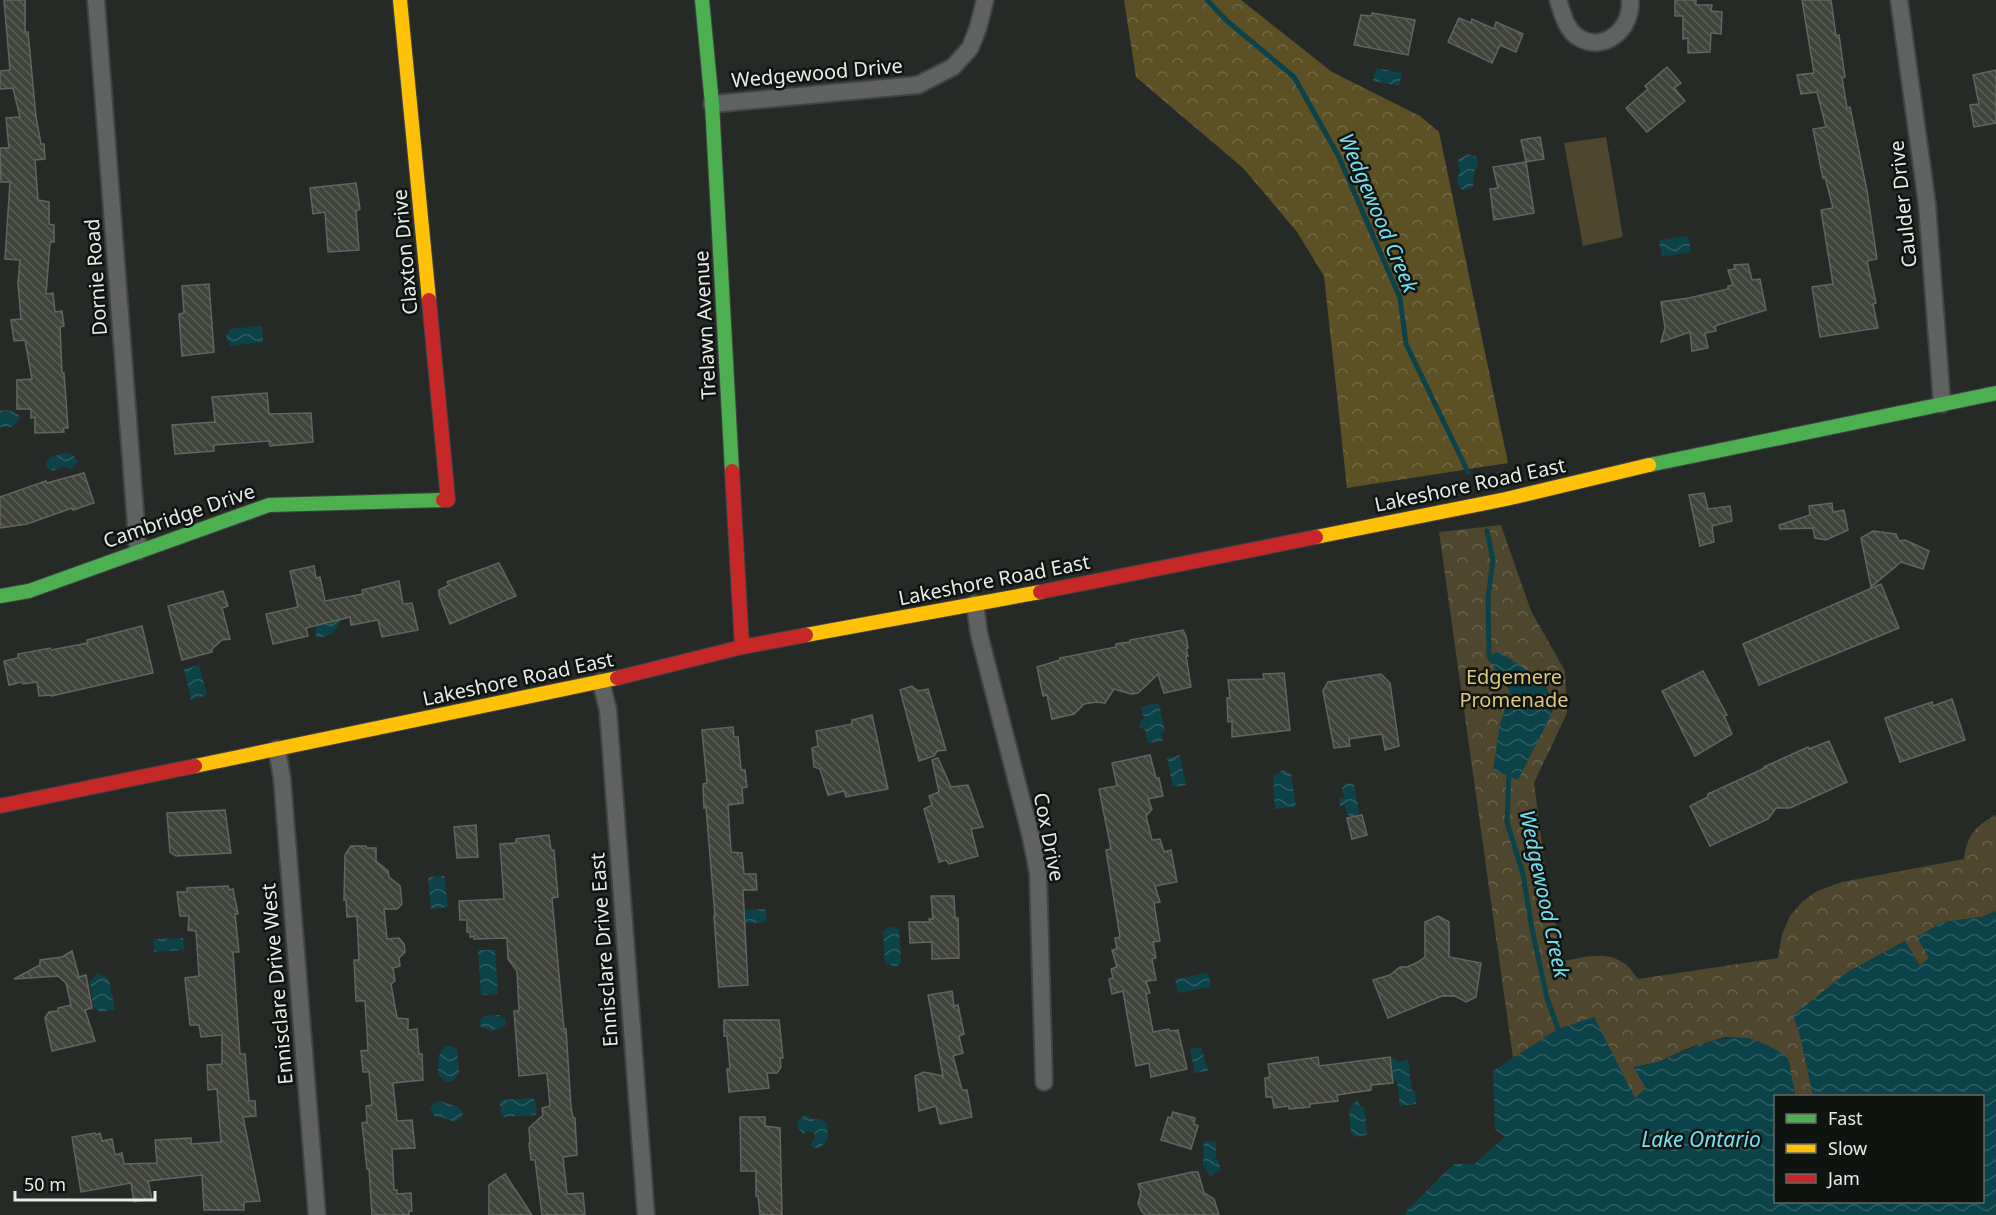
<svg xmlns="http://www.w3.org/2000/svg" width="1996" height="1215" viewBox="0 0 1996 1215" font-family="'Noto Sans',sans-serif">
<defs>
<pattern id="forest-crowns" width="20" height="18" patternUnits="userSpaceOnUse" patternTransform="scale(1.5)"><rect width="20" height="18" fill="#5d5024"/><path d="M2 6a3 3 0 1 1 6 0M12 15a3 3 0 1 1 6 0" fill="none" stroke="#746944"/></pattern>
<pattern id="park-crowns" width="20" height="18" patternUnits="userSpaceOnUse" patternTransform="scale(1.5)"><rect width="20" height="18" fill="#4e472d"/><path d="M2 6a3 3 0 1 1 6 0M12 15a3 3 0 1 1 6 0" fill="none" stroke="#68624b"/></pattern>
<pattern id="water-waves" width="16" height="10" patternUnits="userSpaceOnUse" patternTransform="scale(1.5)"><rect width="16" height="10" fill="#0c434a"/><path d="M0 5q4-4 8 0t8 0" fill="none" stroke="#2f5e64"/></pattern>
<pattern id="building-back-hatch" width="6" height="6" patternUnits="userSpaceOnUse" patternTransform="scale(1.5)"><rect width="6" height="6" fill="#3f4339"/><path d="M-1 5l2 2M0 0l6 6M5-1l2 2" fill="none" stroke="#5b5e56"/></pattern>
</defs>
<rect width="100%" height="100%" fill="#262a27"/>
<!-- forest -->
<path fill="url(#forest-crowns)" d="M1124 0H1241L1332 72 1420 116 1439 132 1508 463 1347 488 1324 276 1297 232 1243 168 1136 77Z"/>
<!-- park -->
<path fill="url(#park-crowns)" d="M1501 525 1531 611 1565 671 1567 713 1534 783 1548 891 1564 961C1584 957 1607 950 1625 964 1630 967 1634 974 1638 979L1778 958 1782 934 1790 916 1802 902 1817 891 1842 882 1964 859C1967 835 1975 826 1996 815V911L1982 917 1943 922 1918 937 1929 958 1920 966 1905 941 1848 972 1794 1015 1801 1039 1813 1096H1795L1794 1086 1768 1045 1746 1038 1725 1037 1691 1047 1658 1062 1634 1067 1647 1088 1635 1099 1558 1029 1513 1058 1439 532Z"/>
<!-- pitch -->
<path fill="#4e472d" d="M1606 137 1623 237 1583 246 1564 143Z"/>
<!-- water -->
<g fill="url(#water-waves)">
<path d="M1376 68 1402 73 1399 86 1373 81Z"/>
<path d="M1468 154 1476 157 1478 166 1474 172 1473 186 1469 189 1462 190 1457 183 1460 169 1458 163 1459 159Z"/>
<path d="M1688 236 1691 252 1662 257 1659 240Z"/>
<path d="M262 326 263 342 230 346V341H227L226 334H229V329Z"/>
<path d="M7 410 18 414 20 418 12 427H0V411Z"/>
<path d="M66 453 73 455 78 462 71 469 63 466 53 471 47 468 46 463 51 457Z"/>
<path d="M341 616C340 629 329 639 317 637L315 633 317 625Z"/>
<path d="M1498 651 1542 680 1554 702 1552 713 1518 780 1493 770 1500 724 1510 692 1502 678 1487 658Z"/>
<path d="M199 665 207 695 191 700 184 669Z"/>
<path d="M1152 704H1159L1165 731 1161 732 1163 741 1148 743 1145 730 1140 727 1139 723 1144 719 1141 707Z"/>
<path d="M1180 755 1186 785 1173 787 1167 758Z"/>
<path d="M1282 770 1291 773 1296 807 1275 809 1273 775H1276Z"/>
<path d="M1350 783 1354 785 1359 811 1357 815 1351 817 1347 814 1345 805 1340 806 1339 798 1344 797 1342 788 1345 784Z"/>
<path d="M444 876 448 907 431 909 428 877Z"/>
<path d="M765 909 767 922 746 923 745 910Z"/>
<path d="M1996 911V1215H1405L1407 1210 1454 1164H1474L1505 1137 1495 1129 1493 1071 1558 1029 1594 1017 1635 1098 1646 1088 1633 1067C1642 1065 1652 1064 1660 1061 1687 1051 1715 1034 1745 1038 1761 1040 1775 1049 1788 1057L1795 1096H1776V1202H1982V1096H1813L1801 1039 1793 1015 1848 972 1905 941 1920 966 1929 958 1917 937 1943 922 1982 917Z"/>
<path d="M888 927H893L899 930 901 963 895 967 885 963 883 930 885 931Z"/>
<path d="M183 938 184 950 154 952 153 939Z"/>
<path d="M478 950H495L498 994 481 995Z"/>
<path d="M97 973 109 979 115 1010 100 1012 93 1006 90 980H92Z"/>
<path d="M1208 973 1211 987 1178 993 1175 979Z"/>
<path d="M500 1015 501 1018H505L506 1025 491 1031 480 1026V1019H483V1016Z"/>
<path d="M446 1046H452L457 1049 459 1073 454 1080 446 1082 439 1076C437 1065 437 1053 446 1046Z"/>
<path d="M1201 1047 1208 1071 1195 1073 1190 1049Z"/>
<path d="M1391 1058 1395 1059 1397 1062 1408 1060 1412 1091H1415L1416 1104 1400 1106 1397 1081H1394Z"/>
<path d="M532 1098 535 1100 537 1113 535 1115 504 1117 501 1116 500 1102 502 1100Z"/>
<path d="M440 1101 458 1107 463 1113 462 1116 455 1122 442 1117H435L430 1109 434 1103Z"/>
<path d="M1358 1101 1360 1106 1364 1107 1367 1132 1366 1135 1354 1137 1351 1133 1349 1109 1353 1106 1352 1103Z"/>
<path d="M805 1115 813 1119H820L827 1124 828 1139 820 1148H815L810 1145 815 1138 814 1133 808 1131 803 1134 798 1128 797 1121Z"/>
<path d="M1204 1141 1216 1142V1157L1221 1169 1212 1176 1209 1175 1203 1165Z"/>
</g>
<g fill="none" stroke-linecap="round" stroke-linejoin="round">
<!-- stream -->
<g stroke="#0c434a" stroke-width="5">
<path d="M1207 0 1227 21 1294 77 1338 155 1400 298 1406 344 1468 472"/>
<path d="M1487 531 1493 560 1488 597 1489 657 1494 661"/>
<path d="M1509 772 1507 822 1523 874 1532 929 1547 998 1558 1029"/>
</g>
</g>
<!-- building -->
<g fill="url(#building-back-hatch)" stroke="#636562" stroke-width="1.5">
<path d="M4 0H25V32H28L36 117 41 144H44L45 159 35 160 38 200 49 202V224L54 225V242H50L46 294 53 293 55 312 62 311 64 326 60 327 62 373H64L68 428H63L64 432 35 433V417L31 418V409H17V380L32 379 25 340 14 341 11 320 21 319 18 283 20 260 5 259 10 182H1L0 148H9L6 118 20 117 13 88 0 89V71L10 70Z"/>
<path d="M1675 0H1696V5H1712L1711 11 1722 12 1721 34 1711 33 1710 52 1688 53V38L1683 39V16H1675Z"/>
<path d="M1802 0H1831L1836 36 1839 35 1845 77 1842 78 1847 108 1850 107 1867 191 1877 259 1867 261 1876 303 1873 304 1878 328 1820 337 1812 287 1833 284 1821 210 1833 208 1825 177 1823 178 1813 129 1826 127 1817 92 1801 94 1797 75 1814 73Z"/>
<path d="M1372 13 1415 20 1408 55 1354 45 1361 15 1371 16Z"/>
<path d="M1459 18 1471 23 1472 19 1494 29 1496 22 1523 34 1516 52 1500 45 1492 63 1448 42Z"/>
<path d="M1667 67 1681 83 1674 88 1685 101 1647 132 1626 108 1648 89 1645 86Z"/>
<path d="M1996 70V123L1974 127 1970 105 1979 104 1973 75Z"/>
<path d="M1540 137 1544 159 1526 162 1521 140Z"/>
<path d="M1526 162 1534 213 1494 220 1490 189 1498 188 1493 167Z"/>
<path d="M356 183 360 209 356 211 359 250 328 252 325 212 313 214 310 188Z"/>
<path d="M1748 264 1752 280 1760 279 1766 310 1715 326 1716 331 1705 333 1708 348 1692 351 1690 332 1661 342 1665 328 1661 302 1689 298 1728 289V286L1733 285 1728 270 1735 269 1734 265Z"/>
<path d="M209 284 214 352 182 356 179 314 184 313 182 286Z"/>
<path d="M267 393 269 414 311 413 313 442 270 446 269 441 214 445V451L175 454 172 425 215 422 212 397Z"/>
<path d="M84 473 94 503 73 510 72 508 27 524 0 528V497L46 481 47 483Z"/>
<path d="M1704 493 1708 509 1730 506 1732 521 1712 526 1714 542 1700 546 1689 495Z"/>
<path d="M1832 503 1833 512 1844 510 1848 530 1826 540 1815 538 1813 528 1780 529 1779 525 1810 515 1809 506Z"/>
<path d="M1873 531 1896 534 1899 541 1905 540 1929 551 1923 569 1901 562 1871 587 1861 538Z"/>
<path d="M499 563 516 596 450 624 439 595V590L449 585 447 582Z"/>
<path d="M314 566 316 578 320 577 325 601 363 594 362 590 399 581 403 604 412 603 418 630 382 637 378 620 351 625 350 617 306 628 308 636 273 644 266 614 298 607 290 571Z"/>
<path d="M1881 584 1899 628 1759 685 1743 644Z"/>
<path d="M223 591 228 606 222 608 230 639 222 640 212 649V652L182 660 168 606Z"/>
<path d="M142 626 153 673 51 696V695L39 696 37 682 23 684 22 682 9 685 4 661 18 658V654L50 648 51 650 88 643 87 640Z"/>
<path d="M1183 630 1186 636 1188 648 1186 649 1188 656H1186L1191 687 1164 693 1158 674 1138 693 1131 694 1114 689 1105 703 1096 702 1084 704 1074 714 1052 719 1047 695 1043 696 1037 667 1060 660V658L1116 647V644L1130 642V640Z"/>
<path d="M1703 671 1727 715 1724 716 1732 734 1695 756 1662 691Z"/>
<path d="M1284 673 1290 730 1232 737V721L1228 722 1227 698H1230L1228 680 1264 679 1263 674Z"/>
<path d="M1381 674 1390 683 1399 746 1385 750 1382 734 1349 739 1350 746 1334 748 1323 691 1328 682Z"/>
<path d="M912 686 918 691 928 689 946 750 937 751 934 756 919 761 900 690Z"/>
<path d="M1952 699 1965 740 1900 762 1885 718 1932 702 1933 706Z"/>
<path d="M872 715 888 789 846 797 844 791 828 795 820 769 814 767 812 748 818 746 816 731 852 724V720Z"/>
<path d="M733 727 734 737H738L741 770H745L747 787 742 788 743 803 728 805 731 852 742 853 744 874H756L757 890H743L748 985 719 987 714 916H715L706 807 704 808 703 784 707 783 702 730Z"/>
<path d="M1829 741 1847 782 1790 808H1776L1768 819 1710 846 1690 806 1708 797V794L1765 768 1764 767 1808 747 1809 749Z"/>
<path d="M1150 755 1156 778H1159L1163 796 1148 799 1152 809 1146 816 1152 840 1160 839 1164 852 1171 850 1177 882 1155 886 1160 902 1154 903 1160 941 1153 942 1156 958 1152 959 1156 980 1146 981 1150 993 1146 994 1153 1032 1169 1029 1170 1031 1178 1030 1187 1069 1151 1077 1149 1063 1136 1066 1123 991 1112 994 1109 979 1113 978 1111 969 1117 967 1112 950 1117 949 1115 938 1120 937 1106 850 1111 849 1099 789 1117 786 1112 763Z"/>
<path d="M938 758 951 787 968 785 983 827 971 829 978 856 949 864 946 860 939 862 924 809 932 805 929 796 939 792 932 760Z"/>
<path d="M225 810 231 853 176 856 170 852 167 813Z"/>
<path d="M1362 815 1367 835 1352 839 1347 818Z"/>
<path d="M476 825 478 857 457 858 454 827Z"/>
<path d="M549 835 551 850H554L558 897 552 898 564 1029H566L571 1107 573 1118H575L577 1155 563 1157 567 1194 583 1193 585 1215H542L535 1160H531L529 1143 530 1142 529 1128 543 1115 542 1108 550 1106 547 1073 519 1076 514 1011H519L517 971 508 959 507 938 474 939V936L470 937V932H467V920H460L459 901 504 899 500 844 516 843V839Z"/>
<path d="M351 846H366V848H376V861L388 871 389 877 400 886 402 904 397 909H384L387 939 399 938 404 944 405 952 399 958 400 966 393 968 395 981 391 984 397 1018 408 1019V1030L417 1029 419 1054H422L423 1080 393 1083 397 1121 412 1120 415 1148 392 1149 394 1190H397V1194L411 1193 412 1211H409V1215H372L369 1169H367L362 1123 367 1122 366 1106 372 1105 369 1072H363L361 1051 368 1050 365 1001H356L354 960H359L357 916 347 917 346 899 344 900 345 855Z"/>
<path d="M228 886 229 890 233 889 238 914H235L239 952H233L240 1054H245L249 1101H255L256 1116 243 1117 260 1201 244 1202V1210H204L202 1175 148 1181 152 1199 134 1202 131 1183 81 1192 72 1137 95 1133 96 1135 100 1133 102 1141 112 1139 115 1155 122 1153 124 1164 157 1163 155 1140 191 1138V1144L221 1142 217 1089 208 1090 207 1065 222 1064V1035L201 1037 199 1025H190L185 978 199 976 196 931 188 930 189 916H180L177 892H187V888Z"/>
<path d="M931 896H954L955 918H958L959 958 932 959V942L910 943 909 922H930L929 919H933Z"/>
<path d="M1438 916 1449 922V957L1481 963 1476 997 1466 1002 1455 996H1442L1388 1018 1373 980 1390 975 1400 967H1407L1418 962 1425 957V922Z"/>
<path d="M72 951 79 977 86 975 92 1008 85 1010 95 1041 52 1051 45 1018 49 1012 58 1011V1008L71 1005 66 983 58 976 14 979 40 965V960L62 957Z"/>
<path d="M952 991 954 1006 958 1005 964 1034 959 1036 963 1053 953 1056 962 1090H967L972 1117 940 1124 936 1106 919 1111 915 1076 924 1072 943 1076 928 995Z"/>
<path d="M724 1020H779L783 1058H780L781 1067 777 1073H767L769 1088 729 1092 727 1069H730L727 1036H724Z"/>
<path d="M1318 1057 1319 1066 1390 1057 1393 1083 1371 1085V1090L1337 1095 1338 1101 1310 1104V1107L1289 1109V1106L1274 1108 1272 1097H1266L1265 1078 1270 1077 1268 1064Z"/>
<path d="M1173 1112 1195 1118 1194 1124 1198 1126 1191 1149 1161 1140 1168 1117 1171 1118Z"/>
<path d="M740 1117H765V1126L780 1128 782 1215H760L758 1196H756V1171H741Z"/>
<path d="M1192 1172H1198L1204 1193 1214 1199 1219 1215H1146L1142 1212 1138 1204 1141 1192 1138 1184Z"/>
<path d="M505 1174 532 1215H489V1185Z"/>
</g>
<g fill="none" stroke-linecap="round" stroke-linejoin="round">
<!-- street casing -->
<g stroke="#424442" stroke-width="20">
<g id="street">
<path d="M96 0 138 551"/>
<path d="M1558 0C1562 12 1566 30 1578 37 1604 54 1633 28 1630 0"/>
<path d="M1899 0 1927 204 1942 404"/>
<path d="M712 104 918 85 953 67 970 48 978 28 985 0"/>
<path d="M975 604 979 634 1031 837 1038 873 1044 1082"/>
<path d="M601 682 608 710 646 1215"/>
<path d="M277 749 282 778 317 1215"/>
</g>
</g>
<!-- fast casing -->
<g stroke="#424442" stroke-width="16">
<g id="fast">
<path d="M702 0 712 104 732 471"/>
<path d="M1649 465 1996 393"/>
<path d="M0 596 29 591 269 505 443 500"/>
</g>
</g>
<!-- slow casing -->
<g stroke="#424442" stroke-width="16">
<g id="slow">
<path d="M400 0 429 300"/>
<path d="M1316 537 1506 499 1649 465"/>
<path d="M806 635 1040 592"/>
<path d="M195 766 617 678"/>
</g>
</g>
<!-- jam casing -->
<g stroke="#424442" stroke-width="16">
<g id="jam">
<path d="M429 300 448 500H443"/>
<path d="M732 471 742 647"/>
<path d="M1040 592 1316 537"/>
<path d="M617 678 742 647 806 635"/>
<path d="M0 806 195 766"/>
</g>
</g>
<!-- street -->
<use href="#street" stroke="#606262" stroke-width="16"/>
<!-- fast -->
<use href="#fast" stroke="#4caf50" stroke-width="14"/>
<!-- slow -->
<use href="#slow" stroke="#ffc107" stroke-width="14"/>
<!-- jam -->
<use href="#jam" stroke="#c62828" stroke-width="14"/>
</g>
<g text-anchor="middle" stroke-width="5" stroke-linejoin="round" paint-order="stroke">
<!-- street labels -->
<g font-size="20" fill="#e7ece8" stroke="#101411">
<text transform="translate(817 73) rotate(-5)" y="7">Wedgewood Drive</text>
<text transform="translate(1903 204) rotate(-96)" y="7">Caulder Drive</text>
<text transform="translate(405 252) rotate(-95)" y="7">Claxton Drive</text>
<text transform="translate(96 277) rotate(-94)" y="7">Dornie Road</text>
<text transform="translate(705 325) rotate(-93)" y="7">Trelawn Avenue</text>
<text transform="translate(1470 485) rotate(-12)" y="7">Lakeshore Road East</text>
<text transform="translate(179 516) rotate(-19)" y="7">Cambridge Drive</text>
<text transform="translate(994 580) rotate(-11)" y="7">Lakeshore Road East</text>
<text transform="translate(518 679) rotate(-12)" y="7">Lakeshore Road East</text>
<text transform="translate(1049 837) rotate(79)" y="7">Cox Drive</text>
<text transform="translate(604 950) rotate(-94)" y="7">Ennisclare Drive East</text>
<text transform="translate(277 984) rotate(-95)" y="7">Ennisclare Drive West</text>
</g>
<!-- park labels -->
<g font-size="20" fill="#e0c779" stroke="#101411">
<text x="1514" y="684">Edgemere<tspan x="1514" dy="23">Promenade</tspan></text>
</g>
<!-- water labels -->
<g font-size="21" font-style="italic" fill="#74e1f2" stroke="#101411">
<text transform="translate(1378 213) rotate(67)" y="7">Wedgewood Creek</text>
<text transform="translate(1544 894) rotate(78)" y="7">Wedgewood Creek</text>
<text x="1701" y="1147">Lake Ontario</text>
</g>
</g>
<!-- legend -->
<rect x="1774" y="1095" width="210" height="108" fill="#101411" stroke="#666a67" stroke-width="1.5"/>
<rect x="1786" y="1114" width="30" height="9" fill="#4caf50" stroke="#666a67" stroke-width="1.5"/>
<text x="1828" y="1125" font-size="18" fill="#e7ece8">Fast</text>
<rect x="1786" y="1144" width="30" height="9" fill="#ffc107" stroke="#666a67" stroke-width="1.5"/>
<text x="1828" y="1155" font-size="18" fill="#e7ece8">Slow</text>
<rect x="1786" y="1174" width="30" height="9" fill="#c62828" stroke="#666a67" stroke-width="1.5"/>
<text x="1828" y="1185" font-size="18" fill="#e7ece8">Jam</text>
<!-- scale -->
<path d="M15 1191v9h140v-9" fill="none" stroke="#e7ece8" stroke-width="3"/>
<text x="24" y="1191" font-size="18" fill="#e7ece8" stroke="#101411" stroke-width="4.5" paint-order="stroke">50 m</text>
</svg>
